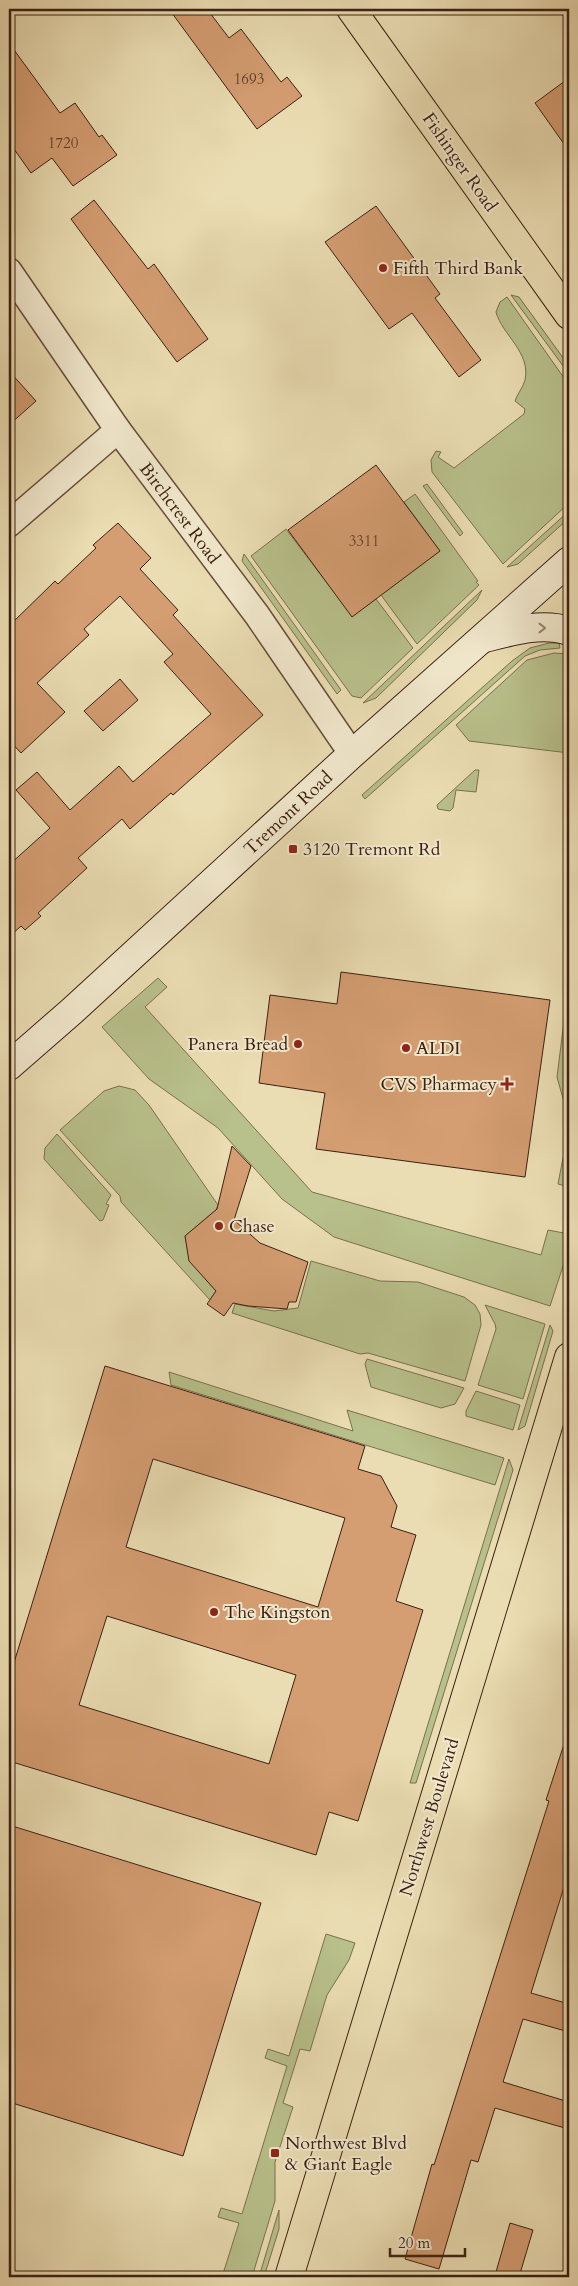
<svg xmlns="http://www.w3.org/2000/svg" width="578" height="2286" viewBox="0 0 578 2286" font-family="Cardo,serif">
<rect width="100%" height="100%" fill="#ebddb3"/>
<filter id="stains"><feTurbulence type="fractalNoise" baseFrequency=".004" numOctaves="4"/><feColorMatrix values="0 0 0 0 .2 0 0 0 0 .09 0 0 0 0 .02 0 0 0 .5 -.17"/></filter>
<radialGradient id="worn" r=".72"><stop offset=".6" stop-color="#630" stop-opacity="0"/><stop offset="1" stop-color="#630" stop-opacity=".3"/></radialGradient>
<!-- green -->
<g fill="#b8c08b" stroke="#7a704e">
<path d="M511 295 519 297 569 366V374Z"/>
<path d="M507 297 569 385V503L503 564 432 472 431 460 436 451 441 452 438 457 454 468 524 414 525 409 515 401C517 394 523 388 525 380 531 352 502 335 496 312L500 302Z"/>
<path d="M427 484 463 533 460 536 423 486Z"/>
<path d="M415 494 478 581 476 582 479 585 417 644 381 595 440 551 404 502Z"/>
<path d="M569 511V518L518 564 507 567Z"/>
<path d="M286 529 352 616 376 599 413 648 361 698 352 696 251 556Z"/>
<path d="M244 554 341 690 337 694 242 561Z"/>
<path d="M482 590 477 600 376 698 363 703Z"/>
<path d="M549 643H559L560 648 540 650 525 656 365 799 362 795 512 661 530 648Z"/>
<path d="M554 653 569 654V753L469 741 456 725 527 660Z"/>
<path d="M475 770H479L476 792 456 790 453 808 450 811 438 809 437 805Z"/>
<path d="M158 978 167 987 145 1007 312 1192 541 1255 548 1230 569 1234 565 1260 550 1306 334 1237 282 1199 218 1128 149 1079 102 1027Z"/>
<path d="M569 1007V1120L557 1077 565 1013Z"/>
<path d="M119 1086 135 1090 149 1105 218 1205 216 1210 185 1236 190 1261 216 1291 210 1300 121 1202 120 1196 60 1130 104 1091Z"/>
<path d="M569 1127V1187L558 1184Z"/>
<path d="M57 1134 111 1195 106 1204 109 1205 103 1220 100 1221 44 1159 45 1148Z"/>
<path d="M311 1261 380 1281 418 1282 464 1297 475 1305 480 1314 481 1325 465 1381 368 1353 360 1354 232 1313 235 1304 274 1311 298 1308Z"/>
<path d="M485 1305 545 1324 523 1399 478 1385 496 1329 495 1324Z"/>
<path d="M550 1325 553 1331 525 1426 518 1430Z"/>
<path d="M367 1359 464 1388 455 1404 441 1408 371 1387 365 1364Z"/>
<path d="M169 1372 353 1431 347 1410 504 1458 495 1485 171 1385Z"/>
<path d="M476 1391 520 1405 513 1430 466 1416V1411Z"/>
<path d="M509 1459 513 1470 416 1783H410Z"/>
<path d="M326 1934 355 1943 349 1960 327 1995 310 2051 300 2049 283 2103 293 2107 275 2162V2201L252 2277H222L239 2223 218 2217 221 2208 242 2214 287 2066 265 2058 268 2049 289 2056Z"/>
<path d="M279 2210V2229L264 2277H259Z"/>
</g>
<!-- building -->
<g fill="#d49d72" stroke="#3b2012" fill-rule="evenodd">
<path d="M169 9H207L229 38 241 29 281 82 287 77 302 96 257 129Z"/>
<path d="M9 43 60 113 75 103 99 137 102 135 117 155 73 186 52 158 31 173 9 142Z"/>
<path d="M569 78V151L535 103Z"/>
<path d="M94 200 148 269 154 264 208 339 177 362 71 219Z"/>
<path d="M376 206 440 294 435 298 481 360 459 377 412 313 389 329 325 242Z"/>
<path d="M9 371 36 401 9 425Z"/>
<path d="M376 465 440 551 352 617 288 530Z"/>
<path d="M118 523 151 558 140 569 178 610 173 615 263 715 173 795 171 793 130 829 122 819 78 858 87 868 38 913 41 916 25 930 21 926 9 937V865L50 828 16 790 37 772 70 810 119 766 133 782 211 714 164 662 173 654 120 596 84 629 89 635 37 683 65 712 21 753 9 740V626L55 581 58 584 96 548 93 545Z"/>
<path d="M120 679 138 700 103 731 84 711Z"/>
<path d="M341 972 550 1000 525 1177 316 1149 325 1093 259 1083 270 995 337 1004Z"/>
<path d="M232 1146 251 1166 234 1220 260 1243 308 1262 296 1302H289L287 1309 248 1306 233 1303 224 1316 207 1304 216 1291 189 1261 185 1236 217 1209Z"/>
<path d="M105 1366 365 1446 358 1469 381 1476 397 1506 391 1527 416 1535 396 1601 423 1610 358 1821 329 1812 316 1855 9 1761V1679ZM153 1459 345 1518 318 1607 126 1547ZM107 1616 296 1675 269 1764 79 1705Z"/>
<path d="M565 1741 569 1742V1871L531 1993 569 2004V2032L523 2019 503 2082 569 2102V2113L565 2128 495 2108 478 2162 471 2160 439 2269 405 2259 432 2164 434 2165 549 1801 546 1800Z"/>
<path d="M9 1825 261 1903 183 2156 9 2102Z"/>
<path d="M510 2223 533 2230 519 2277 496 2272Z"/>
</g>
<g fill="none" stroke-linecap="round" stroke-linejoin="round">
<!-- street casing -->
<g stroke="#674f3a" stroke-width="28">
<g id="street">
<path d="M9 271 118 430 257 615 352 754"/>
<path d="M9 524 118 430"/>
</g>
</g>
<!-- secondary casing -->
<g stroke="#3b2012" stroke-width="30">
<g id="secondary">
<path d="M485 638C512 631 542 622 569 631"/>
<path d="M9 1066 72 1011 352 754 569 561"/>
</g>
</g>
<!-- primary casing -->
<g stroke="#3b2012" stroke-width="30">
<g id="primary">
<path d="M351 9 569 315"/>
<path d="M289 2277 569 1357"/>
</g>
</g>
<!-- street -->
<use href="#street" stroke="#f2e9ce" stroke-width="25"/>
<!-- secondary -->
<use href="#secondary" stroke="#f2e9ce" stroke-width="28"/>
<!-- primary -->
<use href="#primary" stroke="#ebddb3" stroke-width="28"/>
</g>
<!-- one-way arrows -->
<defs><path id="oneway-chevron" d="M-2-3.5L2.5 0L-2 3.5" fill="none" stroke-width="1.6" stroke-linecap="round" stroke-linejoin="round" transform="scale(1.25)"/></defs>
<use stroke="#968470" href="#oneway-chevron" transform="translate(542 628)"/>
<!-- markers -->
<g fill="#8f2418" stroke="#f2e9ce" stroke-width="2">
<circle cx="383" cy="268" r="5"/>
<rect x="288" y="844" width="10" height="10" rx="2.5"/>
<circle cx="298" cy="1044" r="5"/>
<circle cx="406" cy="1048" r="5"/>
<path d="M504.5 1076.5h5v5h5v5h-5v5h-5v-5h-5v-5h5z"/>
<circle cx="219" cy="1226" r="5"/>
<circle cx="214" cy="1612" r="5"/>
<rect x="270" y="2148" width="10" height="10" rx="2.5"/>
</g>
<g text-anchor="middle" stroke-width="4" stroke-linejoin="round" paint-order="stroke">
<!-- number labels -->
<g font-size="15" fill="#613f2a">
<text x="249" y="84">1693</text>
<text x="63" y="148">1720</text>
<text x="364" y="546">3311</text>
</g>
<!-- street labels -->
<g font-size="18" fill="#3b2012" stroke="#f2e9ce">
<text transform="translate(460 162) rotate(55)" y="6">Fishinger Road</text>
<text transform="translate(180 513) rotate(53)" y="6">Birchcrest Road</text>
<text transform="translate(288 813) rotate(-43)" y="6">Tremont Road</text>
<text transform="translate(429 1817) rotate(-73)" y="6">Northwest Boulevard</text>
</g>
<!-- poi labels -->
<g font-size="18" fill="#3b2012" stroke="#f2e9ce" text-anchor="start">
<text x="393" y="274">Fifth Third Bank</text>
<text x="303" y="855">3120 Tremont Rd</text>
<text x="288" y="1050" text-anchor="end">Panera Bread</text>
<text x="416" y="1054">ALDI</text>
<text x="497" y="1090" text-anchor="end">CVS Pharmacy</text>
<text x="229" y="1232">Chase</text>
<text x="224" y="1618">The Kingston</text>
<text x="285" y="2149">Northwest Blvd<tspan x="285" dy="21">&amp; Giant Eagle</tspan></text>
</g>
</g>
<!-- margin -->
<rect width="578" height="2286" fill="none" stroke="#ebddb3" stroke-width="30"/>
<rect x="10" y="10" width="558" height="2266" fill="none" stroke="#3b2012" stroke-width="2.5"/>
<rect x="15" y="15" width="548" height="2256" fill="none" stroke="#3b2012"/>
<!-- scale -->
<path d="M390 2248v8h75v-8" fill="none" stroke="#3b2012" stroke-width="2.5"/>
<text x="398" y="2248" font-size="15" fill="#3b2012" stroke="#f2e9ce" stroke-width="4" paint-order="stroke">20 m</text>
<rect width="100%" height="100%" filter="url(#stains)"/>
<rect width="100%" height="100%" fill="url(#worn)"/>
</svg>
